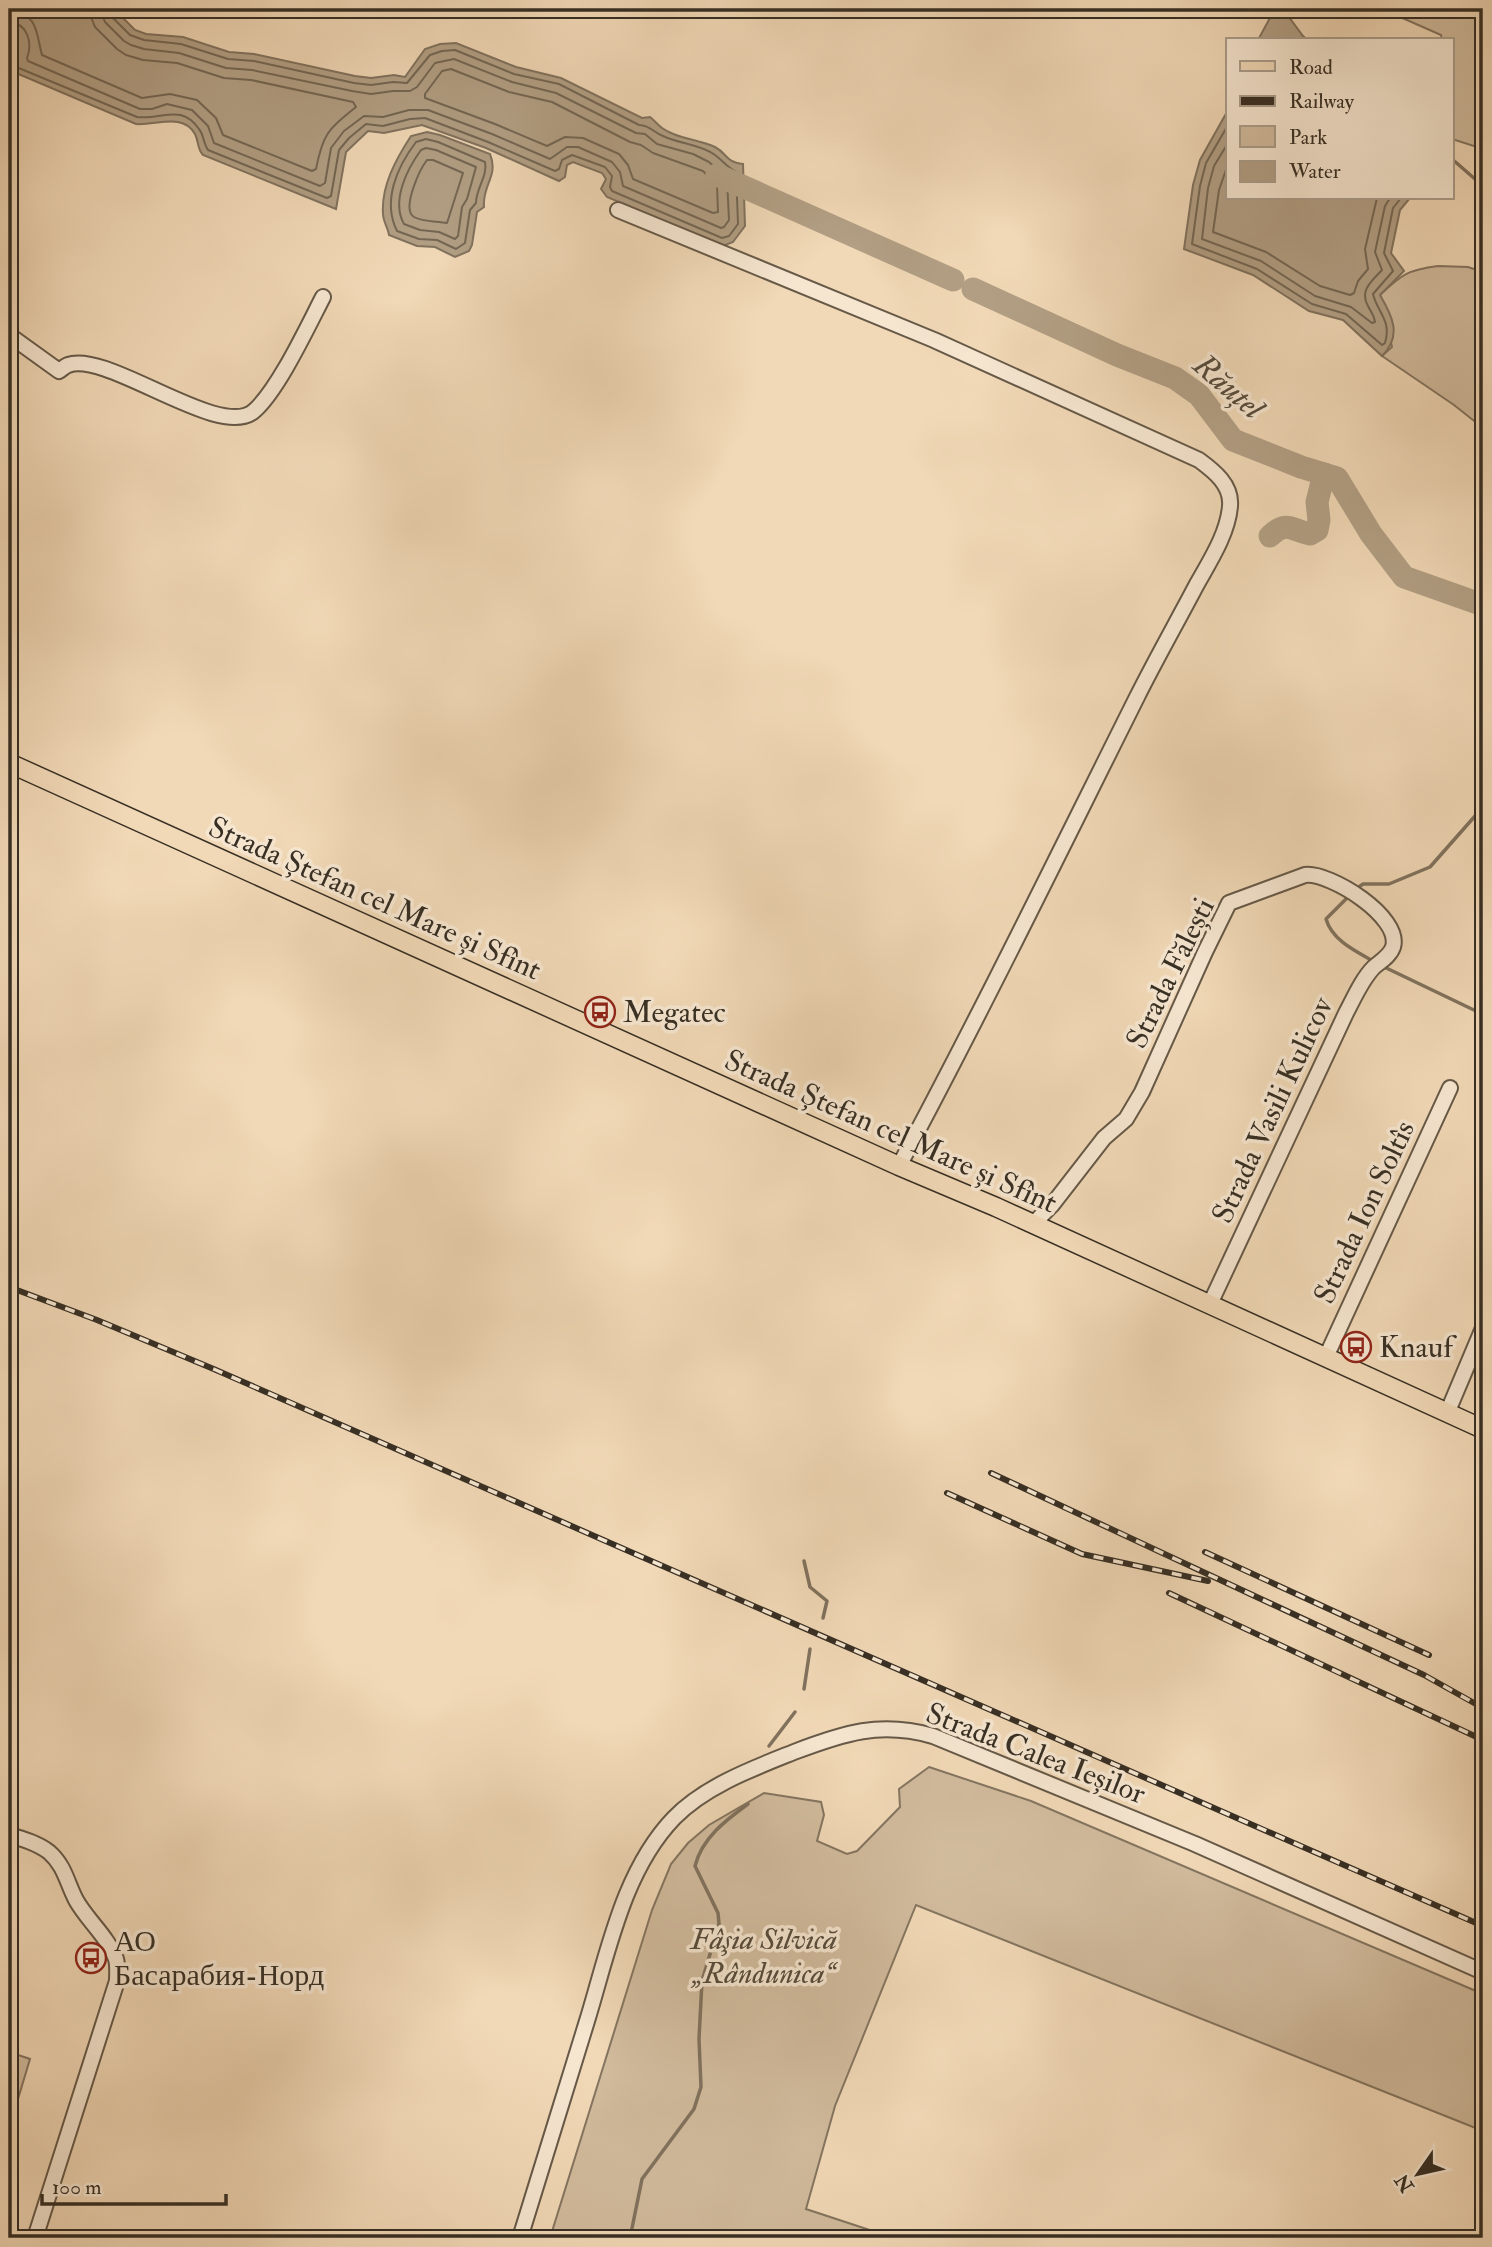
<svg xmlns="http://www.w3.org/2000/svg" width="1492" height="2247" viewBox="0 0 1492 2247" font-family="'IM FELL Double Pica',serif">
<rect width="100%" height="100%" fill="#f1d8b6"/>
<filter id="stains"><feTurbulence type="fractalNoise" baseFrequency=".00286" numOctaves="4"/><feColorMatrix values="0 0 0 0 .2 0 0 0 0 .09 0 0 0 0 .02 0 0 0 .5 -.17"/></filter>
<radialGradient id="worn" r=".72"><stop offset=".6" stop-color="#630" stop-opacity="0"/><stop offset="1" stop-color="#630" stop-opacity=".3"/></radialGradient>
<!-- green -->
<g fill="#d1bb9d" stroke="#847560" stroke-width="2">
<path d="M1382 9H1483V149L1452 139V40H1442L1441 35Z"/>
<path d="M1438 266 1468 267 1483 272V428L1454 405 1382 356 1392 347 1380 295C1402 274 1408 270 1438 266Z"/>
<path d="M929 1767 1031 1801 1483 1994V2131L916 1905 835 2106 806 2209 894 2238H550L652 1910 671 1864 688 1843 709 1825 764 1793 821 1802 824 1815 817 1841 847 1854 857 1851 900 1807 899 1789Z"/>
<path d="M9 2052 30 2059 9 2129Z"/>
</g>
<!-- water -->
<g fill="#b29f84" stroke="#81725e" stroke-width="2">
<path d="M11 9H114L135 30 146 34 183 37 229 52 254 54 355 76 371 78 394 75 405 77 425 49 440 44 456 43 516 67 561 78 642 118 650 117C654 120 658 125 662 128 677 139 698 139 715 147 728 154 725 162 743 164L745 226 733 242 723 246 607 197 601 189 606 179 602 173 573 162 567 165 565 177 559 181 486 148 422 125 384 133 368 131 346 152 336 209 203 155C197 149 199 142 195 134 183 112 155 126 136 124L9 70V52L14 47 11 33Z"/>
<path d="M1270 9H1283L1303 36 1308 40H1258L1271 16Z"/>
<path d="M1228 110V198H1410L1400 210 1391 253 1404 271 1380 295C1393 317 1402 336 1382 356L1343 320 1309 311 1253 275 1184 249 1193 185 1200 160Z"/>
<path d="M427 132 440 135 490 154C499 176 482 185 484 207L477 212 472 245 469 251 455 257 435 247 417 246 389 235C388 228 383 221 383 214 381 186 396 159 411 136Z"/>
</g>
<g fill="none" stroke-linecap="round" stroke-linejoin="round">
<!-- shore -->
<g stroke="#746754" stroke-width="2">
<path d="M9 11C39 13 36 34 42 55L142 98 170 94 197 100 216 118 223 135 312 171 316 169C323 133 328 130 356 107L353 102 251 80 224 78 177 63 143 60 126 55 117 49 95 27 91 17 90 9"/>
<path d="M9 22C27 23 33 42 27 58L28 61 140 109H152L167 104 192 110 208 126 214 143 320 186 325 183 331 148 344 131 364 116 383 117 409 110H428L492 134 550 159 567 147H578L612 162 620 172 623 186 721 228 724 227 729 220 727 179 709 162 693 154 657 144 645 134 636 133 556 93 512 82 454 59 435 63 417 87 410 91H393L371 94 352 91 252 70 226 68 179 53 144 49 131 45 124 41 105 22 100 9"/>
<path d="M9 64 137 117C162 120 181 103 199 129 204 135 203 143 208 150L327 198 331 196 339 150 349 138 366 124 383 126 410 119 425 118 488 142 555 171 559 169 562 160 572 155 605 167 612 176 610 187 612 191 722 238 729 236 738 224 736 172C728 168 723 161 715 155 700 144 679 144 663 136 652 132 652 126 639 125L559 84 514 74 455 50 442 51 430 55 407 83 393 82 371 85 354 83 254 61 228 59 181 44 144 40 130 35 111 16 109 9"/>
<path d="M451 69 509 92 552 102 630 142 641 145 653 153 703 171 717 185 718 212 713 213 633 179 628 165 619 154 583 138 565 137 547 146 495 124 425 98V94L442 71Z"/>
<path d="M1228 125 1206 163 1200 186 1192 244 1257 269 1312 304 1346 314 1382 345 1385 343C1392 320 1377 312 1373 294L1393 271 1384 253 1393 208 1401 198"/>
<path d="M426 139 438 142 485 162C488 176 476 188 476 203L470 210 465 243 456 249 437 240 419 239 397 231C382 201 397 167 416 142Z"/>
<path d="M1228 143 1214 166 1208 188 1202 239 1261 261 1315 296 1351 307 1372 323 1375 322C1374 315 1371 312 1368 306 1359 290 1372 281 1382 270L1375 252 1385 206 1390 198"/>
<path d="M426 148 436 150 476 167 467 199 462 207 458 236 455 239 439 232 420 230 404 224C391 201 407 169 421 150Z"/>
<path d="M427 160H433L463 173 447 223C437 221 423 222 414 217 401 209 420 169 427 160Z"/>
<path d="M1228 164 1219 190 1213 232 1266 252 1320 286 1350 295 1354 293 1358 281 1368 269 1365 249 1377 198"/>
</g>
<!-- stream -->
<g stroke="#81725e" stroke-width="3.5">
<path d="M1452 159 1483 186"/>
<path d="M1481 604 1483 611"/>
<path d="M1356 889 1363 884H1389L1430 867 1483 807"/>
<path d="M1351 894 1326 919C1332 940 1355 951 1373 961"/>
<path d="M1380 965 1476 1011"/>
<path d="M804 1561 810 1587 827 1601 823 1618"/>
<path d="M804 1689 810 1649"/>
<path d="M769 1746 795 1712"/>
<path d="M630 2238 642 2179 694 2109 701 2087 699 2039 702 1981 719 1924 718 1913 695 1866C702 1838 726 1820 748 1804"/>
</g>
<!-- river -->
<g stroke="#b29f84" stroke-width="23">
<path d="M717 175 953 280"/>
<path d="M973 289 1117 355 1175 378 1199 395 1233 440 1301 467 1337 478 1371 534 1404 577 1483 605"/>
<path d="M1270 536C1287 520 1291 530 1310 534L1317 530 1319 520 1317 502 1324 474"/>
</g>
<!-- minor casing -->
<g stroke="#665948" stroke-width="18">
<g id="minor">
<path d="M618 210 934 340 1199 460C1214 471 1232 485 1230 506 1228 533 1210 561 1197 584 1177 622 1156 659 1137 697 1059 853 982 1011 899 1166"/>
<path d="M9 335 59 371C62 369 65 366 68 365 107 350 220 441 254 411 278 390 307 328 323 297"/>
<path d="M1033 1224 1052 1205 1104 1138 1126 1119 1142 1092 1205 952 1229 903 1305 875C1330 872 1402 917 1393 947 1390 956 1381 961 1374 967 1362 979 1354 998 1346 1013L1210 1304"/>
<path d="M1326 1357 1450 1088"/>
<path d="M1448 1411 1483 1328"/>
<path d="M9 1835C23 1839 37 1843 49 1852 65 1866 67 1883 76 1900 87 1920 108 1937 116 1959 118 1966 117 1974 117 1981L35 2238"/>
<path d="M520 2238C542 2166 565 2093 587 2021 608 1953 623 1871 674 1818 705 1786 754 1768 794 1752 844 1733 880 1721 933 1736L1195 1844 1483 1972"/>
</g>
</g>
<!-- major casing -->
<g stroke="#372f24" stroke-width="21">
<path id="major" d="M9 763 899 1166 996 1207 1483 1429"/>
</g>
<!-- minor -->
<use href="#minor" stroke="#f6e6d0" stroke-width="14"/>
<!-- major -->
<use href="#major" stroke="#f1d8b6" stroke-width="18"/>
<!-- rail casing -->
<g stroke="#372f24" stroke-width="6">
<g id="rail">
<path d="M9 1287 97 1320 216 1370 1483 1926"/>
<path d="M991 1473 1424 1675 1483 1708"/>
<path d="M947 1493 1082 1554 1208 1581"/>
<path d="M1205 1552 1429 1655"/>
<path d="M1169 1593 1483 1740"/>
</g>
</g>
<!-- rail -->
<use href="#rail" stroke="#f6e6d0" stroke-width="3.5" stroke-dasharray="10" stroke-linecap="butt"/>
</g>
<!-- icons -->
<defs>
<g id="bus-ring" transform="scale(1.575)"><circle r="9.5" fill="#f6e6d0" stroke="#8f2418" stroke-width="1.5"/><path d="M-5-6H5V4H4V6H2V4H-2V6H-4V4H-5ZM-3.5-4V0h7V-4ZM-3.5 1.2v1.5H-2V1.2ZM2 1.2v1.5H3.5V1.2Z" fill="#8f2418"/></g>
</defs>
<g fill-rule="evenodd">
<use href="#bus-ring" x="600" y="1012"/>
<use href="#bus-ring" x="1356" y="1347"/>
<use href="#bus-ring" x="91" y="1958"/>
</g>
<g text-anchor="middle" stroke-width="7" stroke-linejoin="round" paint-order="stroke">
<!-- street labels -->
<g font-size="30" fill="#372f24" stroke="#f6e6d0">
<text transform="translate(375 898) rotate(24)" y="10">Strada Ștefan cel Mare și Sfînt</text>
<text transform="translate(1170 973) rotate(-64)" y="10">Strada Fălești</text>
<text transform="translate(1272 1110) rotate(-65)" y="10">Strada Vasili Kulicov</text>
<text transform="translate(891 1131) rotate(24)" y="10">Strada Ștefan cel Mare și Sfînt</text>
<text transform="translate(1364 1212) rotate(-65)" y="10">Strada Ion Soltîs</text>
<text transform="translate(1036 1753) rotate(21)" y="10">Strada Calea Ieșilor</text>
</g>
<!-- poi labels -->
<g font-size="30" fill="#372f24" stroke="#f6e6d0" text-anchor="start">
<text x="623" y="1022">Megatec</text>
<text x="1379" y="1357">Knauf</text>
<text x="114" y="1951">АО<tspan x="114" dy="34">Басарабия-Норд</tspan></text>
</g>
<!-- park labels -->
<g font-size="30" font-style="italic" fill="#564b3c" stroke="#f6e6d0">
<text x="764" y="1949">Fâşia Silvică<tspan x="764" dy="34">„Rândunica“</tspan></text>
</g>
<!-- water labels -->
<g font-size="32" font-style="italic" fill="#564b3c" stroke="#f6e6d0">
<text transform="translate(1229 386) rotate(41)" y="11">Răuțel</text>
</g>
</g>
<!-- margin -->
<rect width="1492" height="2247" fill="none" stroke="#f1d8b6" stroke-width="35"/>
<rect x="10" y="10" width="1471" height="2226" fill="none" stroke="#372f24" stroke-width="3.5"/>
<rect x="18" y="18" width="1457" height="2212" fill="none" stroke="#372f24" stroke-width="2"/>
<!-- legend -->
<rect x="1226" y="38" width="228" height="161" fill="#f6e6d0" stroke="#aa9d8b" stroke-width="2"/>
<rect x="1240" y="61" width="35" height="10" fill="#f1d8b6" stroke="#aa9d8b" stroke-width="2"/>
<text x="1289" y="74" font-size="21" fill="#372f24">Road</text>
<rect x="1240" y="96" width="35" height="10" fill="#372f24" stroke="#aa9d8b" stroke-width="2"/>
<text x="1289" y="108" font-size="21" fill="#372f24">Railway</text>
<rect x="1240" y="126" width="35" height="21" fill="#d1bb9d" stroke="#aa9d8b" stroke-width="2"/>
<text x="1289" y="144" font-size="21" fill="#372f24">Park</text>
<rect x="1240" y="161" width="35" height="21" fill="#b29f84" stroke="#aa9d8b" stroke-width="2"/>
<text x="1289" y="178" font-size="21" fill="#372f24">Water</text>
<!-- north arrow -->
<g transform="translate(1418 2174) rotate(236)" stroke="#f6e6d0" stroke-width="5" paint-order="stroke">
<path d="M0-5L12 26L0 18L-12 26Z" fill="#372f24"/>
<text y="-10" font-size="19" font-weight="bold" text-anchor="middle" fill="#372f24">N</text>
</g>
<!-- scale -->
<path d="M42 2194v10h184v-10" fill="none" stroke="#372f24" stroke-width="3.5"/>
<text x="52" y="2194" font-size="21" fill="#372f24" stroke="#f6e6d0" stroke-width="5" paint-order="stroke">100 m</text>
<rect width="100%" height="100%" filter="url(#stains)"/>
<rect width="100%" height="100%" fill="url(#worn)"/>
</svg>
